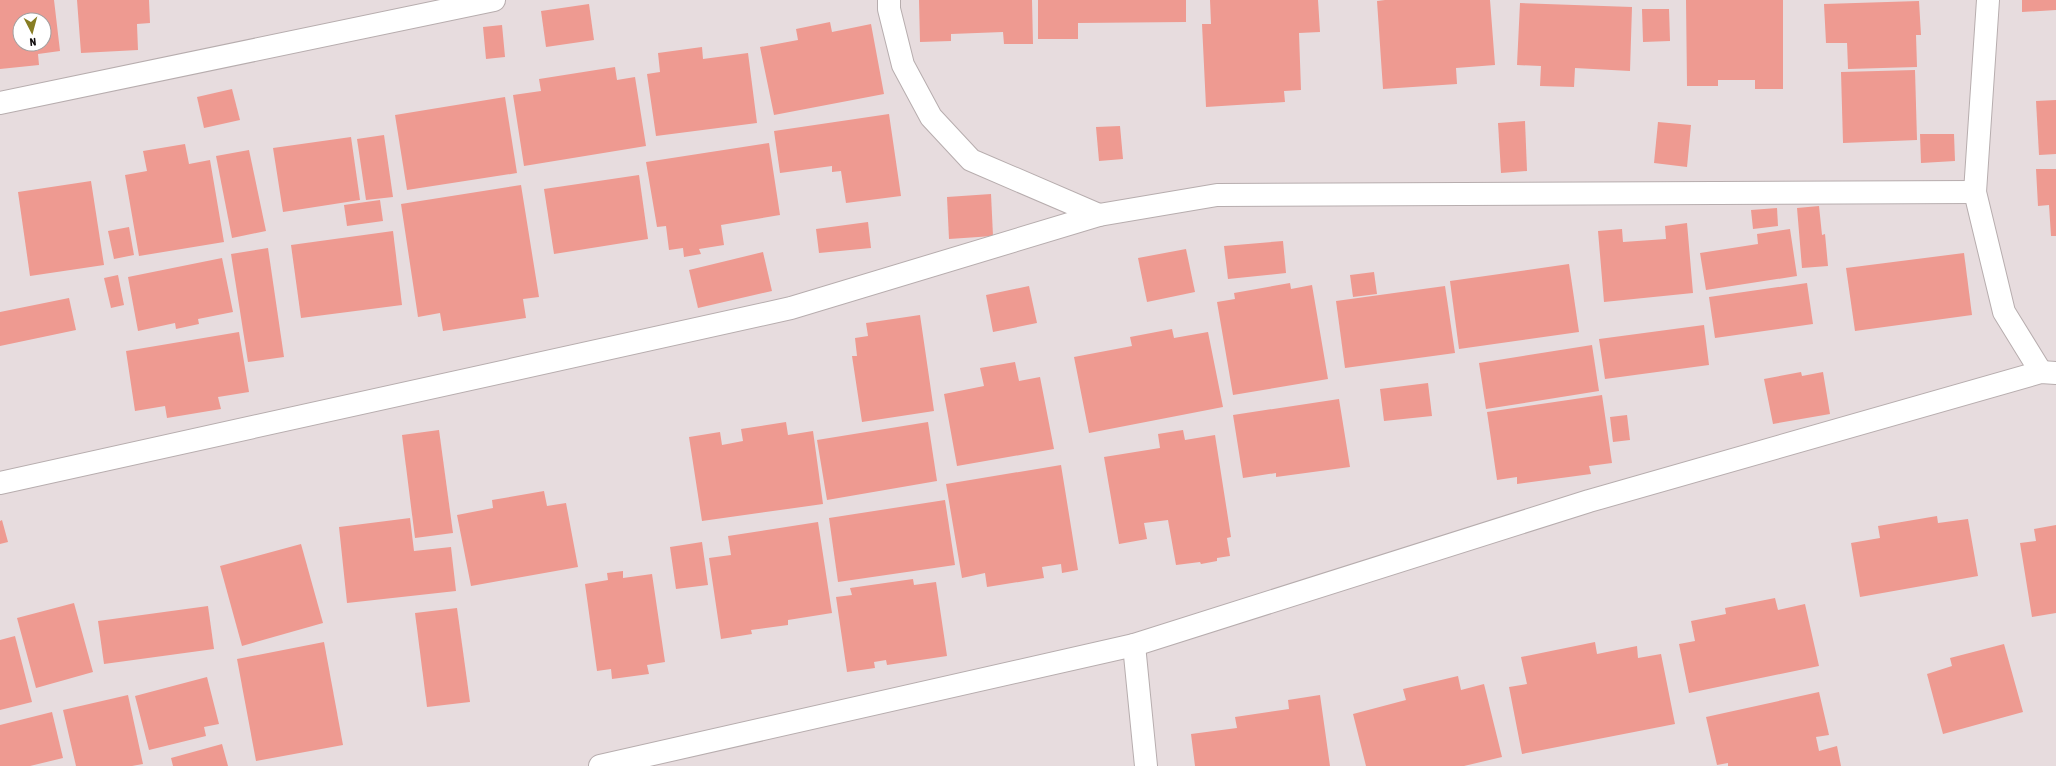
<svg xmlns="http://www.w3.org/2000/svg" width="2056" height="766" viewBox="0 0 2056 766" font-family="'Asap Condensed',sans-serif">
<rect width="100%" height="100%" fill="#e7dcde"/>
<!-- building -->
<g fill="#ee9a91" fill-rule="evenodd">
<path d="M0 0H54L60 51 38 54 39 65 0 69ZM20 20H44V44H20Z"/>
<path d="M77 0H149L150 23 137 24 138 50 81 53Z"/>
<path d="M919 0H1032L1033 44H1004L1003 32 951 34V41L920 42Z"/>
<path d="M1038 0H1186V22L1078 23V39H1038Z"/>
<path d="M1210 0H1318L1320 32 1299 33 1301 90 1284 91 1285 102 1206 107 1202 24H1211Z"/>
<path d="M1385 0H1490L1495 65 1456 68 1457 84 1383 89 1377 1Z"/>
<path d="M1686 0H1783V89H1755V80H1718V86H1687Z"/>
<path d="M2022 0H2056V10L2022 12Z"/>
<path d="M1919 1 1921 35H1916L1917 67 1848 69 1847 43H1826L1824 4Z"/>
<path d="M1520 3 1632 7 1630 71 1575 68 1574 87 1540 86 1541 66 1517 65Z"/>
<path d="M589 4 594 40 546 47 541 11Z"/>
<path d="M1642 9H1669L1670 41 1643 42Z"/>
<path d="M830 22 832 32 871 24 884 94 774 115 760 47 798 40 796 29Z"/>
<path d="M502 25 505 57 486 59 483 27Z"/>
<path d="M702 47 703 59 748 53 757 123 656 136 647 74 660 72 658 53Z"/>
<path d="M615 67 617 80 635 77 646 146 524 166 513 95 541 91 539 79Z"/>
<path d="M1915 70 1917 140 1843 143 1841 72Z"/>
<path d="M232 89 240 120 204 128 197 97Z"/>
<path d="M505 97 517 173 407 190 395 115Z"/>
<path d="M2056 100V154L2039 155 2036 101Z"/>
<path d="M889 114 901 196 846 203 841 171 832 172V166L780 173 774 131Z"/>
<path d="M1525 121 1527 171 1501 173 1498 123Z"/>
<path d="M1658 122 1691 125 1687 167 1654 163Z"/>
<path d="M1120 126 1123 159 1099 161 1096 127Z"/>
<path d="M1920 134H1954L1955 161 1921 163Z"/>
<path d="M384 135 393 197 366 200 357 139Z"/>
<path d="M351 137 360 200 283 212 273 148Z"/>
<path d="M769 143 780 215 721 225 724 245 699 249 701 254 684 257 683 248 669 250 666 226 657 227 646 162Z"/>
<path d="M185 144 189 164 210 160 224 242 139 256 125 175 147 171 143 151Z"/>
<path d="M249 150 266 231 232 238 216 156Z"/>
<path d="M2036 169H2056V236H2051L2049 205 2038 206Z"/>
<path d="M639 175 648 239 554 254 544 189Z"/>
<path d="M91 181 104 265 30 276 18 192Z"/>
<path d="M521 185 539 297 523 299 526 318 443 331 440 313 418 317 401 204Z"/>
<path d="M991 194 993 236 949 239 947 197Z"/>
<path d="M380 200 383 221 347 226 344 205Z"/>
<path d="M1819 206 1822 235 1825 234 1828 266 1802 268 1797 208Z"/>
<path d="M1777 208 1778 226 1753 229 1751 210Z"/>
<path d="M868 222 871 248 819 253 816 229Z"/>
<path d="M1687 223 1693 293 1604 302 1598 231 1622 229 1623 242 1666 239 1665 226Z"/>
<path d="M129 227 134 255 114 259 108 231Z"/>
<path d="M1790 229 1797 276 1706 290 1700 253 1758 244 1757 234Z"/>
<path d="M393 231 402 305 301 318 291 245Z"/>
<path d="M1283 241 1286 273 1228 279 1224 246Z"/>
<path d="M268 248 284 357 248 362 231 254Z"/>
<path d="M1186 249 1195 292 1147 302 1138 258Z"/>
<path d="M763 252 772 291 698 308 689 270Z"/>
<path d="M1964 253 1972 315 1855 331 1846 268Z"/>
<path d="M222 258 233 312 198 319 199 324 176 329 175 323 138 331 128 277Z"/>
<path d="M1569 264 1579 332 1459 349 1450 281Z"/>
<path d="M1374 272 1377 294 1353 297 1350 275Z"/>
<path d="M118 275 124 305 111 308 104 278Z"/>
<path d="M1290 283 1291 289 1312 285 1328 379 1233 395 1217 302 1235 299 1234 293Z"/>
<path d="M1807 283 1813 324 1715 338 1709 297Z"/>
<path d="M1029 286 1037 323 993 332 986 295Z"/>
<path d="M1445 286 1455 353 1345 368 1336 301Z"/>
<path d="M69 298 76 330 0 346V312Z"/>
<path d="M920 315 934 411 862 422 852 356H857L855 338 868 336 866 323Z"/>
<path d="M1704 325 1709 365 1605 379 1599 339Z"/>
<path d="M1172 329 1174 338 1208 332 1223 407 1089 433 1074 357 1132 346 1130 337Z"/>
<path d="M239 332 249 392 218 397 221 409 167 418 165 406 135 411 126 351Z"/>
<path d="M1592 345 1599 391 1486 409 1479 363Z"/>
<path d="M1015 362 1019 381 1040 377 1054 449 957 466 944 394 984 386 980 368Z"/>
<path d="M1801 372 1802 376 1823 372 1830 414 1773 424 1764 379Z"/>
<path d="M1428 383 1432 416 1384 421 1380 389Z"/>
<path d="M1602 395 1612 463 1589 466 1591 474 1517 484V477L1497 480 1487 412Z"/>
<path d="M1339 399 1350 467 1276 477V473L1243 478 1233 415Z"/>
<path d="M1627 415 1630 440 1613 442 1610 417Z"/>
<path d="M786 422 788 435 813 431 823 504 702 521 689 437 720 432 722 445 743 441 741 429Z"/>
<path d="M928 422 937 481 827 500 817 440Z"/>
<path d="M439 430 453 533 415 538 402 435Z"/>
<path d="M1183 430 1185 440 1215 435 1231 537 1227 538 1230 556 1217 558V561L1201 564 1200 562 1176 565 1168 520 1144 523 1147 539 1119 544 1104 457 1160 448 1158 434Z"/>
<path d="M1061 465 1078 570 1062 573 1061 564 1042 567 1044 578 987 587 985 573 962 578 946 484Z"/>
<path d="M544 491 547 506 566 503 578 567 471 586 457 515 493 508 492 500Z"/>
<path d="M945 500 955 565 838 582 829 518Z"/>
<path d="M1937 516 1938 523 1968 519 1978 576 1860 597 1851 543 1880 538 1878 526Z"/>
<path d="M410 518 414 551 451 547 456 591 347 603 339 527Z"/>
<path d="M2 520 8 542 0 544V521Z"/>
<path d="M818 522 832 613 788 620V625L751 630 752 634 721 639 709 558 731 555 728 536Z"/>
<path d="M2056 525V613L2032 617 2020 543 2036 541 2034 529Z"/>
<path d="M702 542 708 585 676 589 670 547Z"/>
<path d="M301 544 323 623 242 646 220 566Z"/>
<path d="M623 571V578L652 574 665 662 647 665 649 674 612 679 611 669 597 671 585 584 608 580 607 573Z"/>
<path d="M913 579 914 585 936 582 947 656 887 665 886 660 874 662 875 668 847 672 836 597 852 595 850 588Z"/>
<path d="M1775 598 1778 610 1805 604 1819 666 1689 693 1679 644 1695 641 1691 621 1726 614 1725 608Z"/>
<path d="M74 603 93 672 36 688 17 618Z"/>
<path d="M208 606 214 649 104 664 98 621Z"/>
<path d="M457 608 470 702 427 707 415 613Z"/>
<path d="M15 636 32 702 0 710V640Z"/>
<path d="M324 642 343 745 256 761 237 659Z"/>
<path d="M1595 642 1597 654 1637 646 1638 658 1661 654 1675 724 1522 754 1509 687 1527 684 1521 657Z"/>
<path d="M2004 644 2023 712 1943 734 1927 674 1952 666 1950 658Z"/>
<path d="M1458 676 1461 690 1484 684 1502 757 1464 766H1366L1353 714 1406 700 1403 689Z"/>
<path d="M207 677 219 724 204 727 206 736 149 750 135 696Z"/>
<path d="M1819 692 1829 735 1816 737 1819 751 1837 746 1841 766H1728V763L1717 765 1706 717Z"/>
<path d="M128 695 143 764 132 766H76L63 710Z"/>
<path d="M1320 695 1330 766H1195L1191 734 1237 728 1235 717 1289 709 1288 700Z"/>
<path d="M52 712 63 758 30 766H0V725Z"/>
<path d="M222 744 228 766H173L171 758Z"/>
</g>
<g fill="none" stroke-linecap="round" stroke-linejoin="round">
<!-- minor casing -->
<g stroke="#b7adae" stroke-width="24">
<g id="minor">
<path d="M889 0V9L903 65 931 117 971 160 1099 215"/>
<path d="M1988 0 1975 192 2004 312 2041 372"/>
<path d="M0 103 494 0"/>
<path d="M0 483 791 308 1099 215 1217 195 1975 192"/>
<path d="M1134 645 1146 766"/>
<path d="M600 766 1134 645 1589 501 2041 372 2056 373"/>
</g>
</g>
<!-- minor -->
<use href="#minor" stroke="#fff" stroke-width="22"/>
</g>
<!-- north arrow -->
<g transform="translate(32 32) rotate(174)"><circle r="19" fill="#ffffff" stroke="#a19fa0"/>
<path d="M0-3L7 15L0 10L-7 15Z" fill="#877d23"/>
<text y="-6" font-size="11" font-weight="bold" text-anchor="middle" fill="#141011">N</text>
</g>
</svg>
